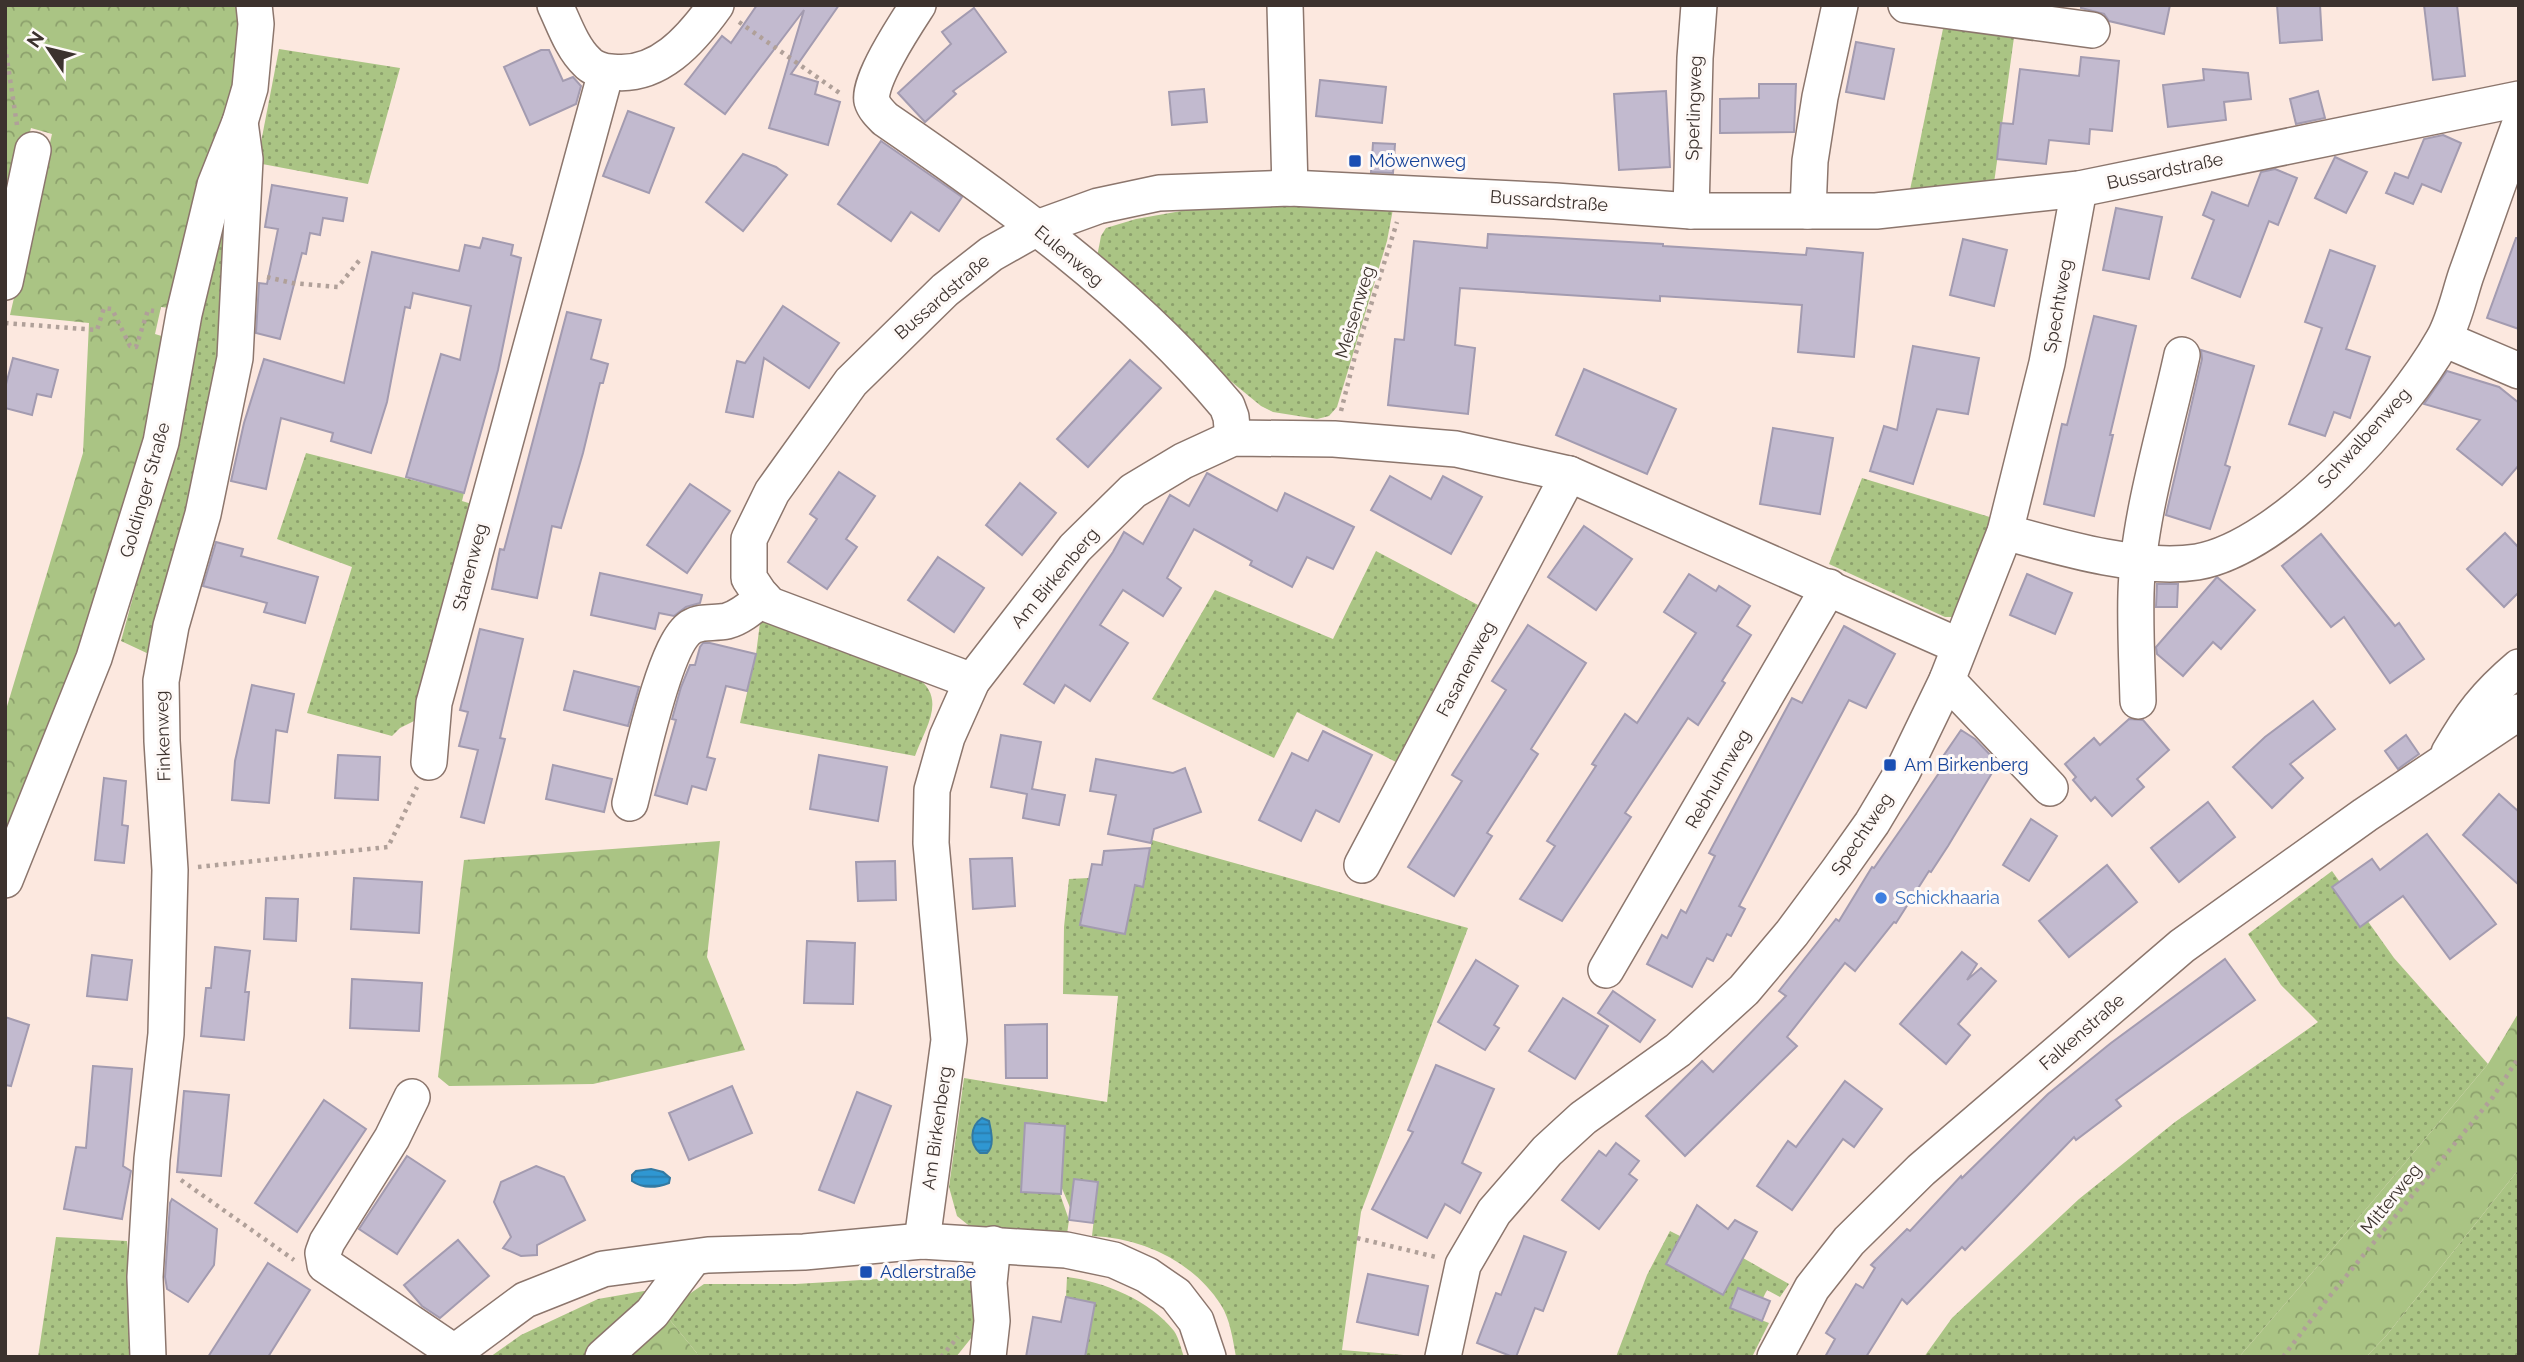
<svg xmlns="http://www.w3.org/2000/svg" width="2524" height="1362" viewBox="0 0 2524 1362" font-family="Raleway,sans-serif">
<defs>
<pattern id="grass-dots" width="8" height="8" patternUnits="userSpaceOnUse" patternTransform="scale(1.75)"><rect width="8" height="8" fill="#aac484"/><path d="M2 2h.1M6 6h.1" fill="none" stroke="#8ca06c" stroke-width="1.8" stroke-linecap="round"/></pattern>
<pattern id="forest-crowns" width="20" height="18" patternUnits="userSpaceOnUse" patternTransform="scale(1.75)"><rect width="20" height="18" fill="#aac484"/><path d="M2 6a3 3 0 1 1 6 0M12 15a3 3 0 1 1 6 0" fill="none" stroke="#8ca06c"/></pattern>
<pattern id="water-rules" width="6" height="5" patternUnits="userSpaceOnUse" patternTransform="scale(1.75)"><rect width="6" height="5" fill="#2f97d2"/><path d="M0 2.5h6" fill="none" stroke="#297cab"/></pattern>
</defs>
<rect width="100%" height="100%" fill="#fce8df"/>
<!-- grass -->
<g fill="url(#grass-dots)">
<path d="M1945 19 2015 30 1994 183 1910 190Z"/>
<path d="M279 49 400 68 368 184 257 163Z"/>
<path d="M235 163 217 395 151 655 121 641 176 439 196 313Z"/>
<path d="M1243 203 1393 209 1387 241 1337 407 1329 416 1317 419 1273 412 1261 406 1205 360 1097 257 1101 236 1106 228 1136 219 1215 205Z"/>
<path d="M306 453 464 493 462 501 475 505 418 719 400 728 392 736 307 713 352 567 277 539Z"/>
<path d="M1862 478 1993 518 1960 613 1952 617H1945L1829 564Z"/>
<path d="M1376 551 1478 605 1396 762 1297 712 1274 758 1152 699 1215 590 1333 639Z"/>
<path d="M761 615 916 677C948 698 925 728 915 756L740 723 756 654Z"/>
<path d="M1152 840 1468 928 1361 1212 1342 1350 1428 1357H1236C1233 1340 1230 1319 1221 1305 1193 1261 1142 1238 1092 1236L1098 1182 1074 1179 1071 1210 1061 1186 1065 1126 1025 1124 1021 1192 1060 1194 1069 1220 1067 1234 972 1228 957 1216 949 1187 964 1078 1107 1102 1118 996 1063 994 1064 927 1069 879 1089 878 1080 925 1135 885 1143 886Z"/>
<path d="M2332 871 2394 958 2488 1064 2330 1252 2239 1357H1924L1952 1318 2079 1199 2175 1122 2318 1022 2281 985 2248 934Z"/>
<path d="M2519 1169V1357H2366L2386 1336Z"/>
<path d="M1670 1231 1680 1236 1666 1264 1723 1294 1743 1258 1789 1284 1780 1297 1767 1290 1763 1298 1738 1288 1730 1308 1769 1323 1752 1357H1616L1647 1275Z"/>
<path d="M56 1237 127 1241 137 1357H38Z"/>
<path d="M977 1273 980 1327 956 1357H700L665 1314 679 1301 704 1284H796Z"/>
<path d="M1067 1277C1103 1281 1151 1301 1174 1331 1179 1338 1181 1349 1184 1357H1085L1095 1303 1066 1297Z"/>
<path d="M644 1291 648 1292 586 1357H490L521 1335 598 1299Z"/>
</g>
<!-- forest -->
<g fill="url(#forest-crowns)">
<path d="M5 5H238L242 39 235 76 170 308 161 307 155 334 168 338 131 498 80 659 5 852V713L83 453 89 323 10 315 52 134 31 128 5 226Z"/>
<path d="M720 841 707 957 745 1050 593 1084 449 1086 438 1077 464 860Z"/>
<path d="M2519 1012V1169L2386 1336 2366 1357H2239L2330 1252 2488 1064Z"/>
<path d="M665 1314 700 1357H617Z"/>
</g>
<!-- water -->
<g fill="url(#water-rules)" stroke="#3379a1" stroke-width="2">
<path d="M982 1118 989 1121C991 1131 995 1146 987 1153H980C969 1144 970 1126 982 1118Z"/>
<path d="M651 1169 663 1172 670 1178 669 1183C656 1188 643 1189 632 1181V1175L636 1171Z"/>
</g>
<!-- building -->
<g fill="#c2bacf" stroke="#a39bb0" stroke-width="2">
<path d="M757 5H839L791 74 818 82 815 94 840 102 828 145 769 128 804 10 725 114 685 84 722 36 731 43Z"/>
<path d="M2081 5H2170L2164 34 2109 21 2104 14 2081 8Z"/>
<path d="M2277 5H2320L2322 40 2280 43Z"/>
<path d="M2424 5H2457L2465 76 2433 80Z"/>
<path d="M974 8 1006 52 953 91 956 94 925 122 898 93 951 44 942 32Z"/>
<path d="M1856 42 1894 49 1884 99 1846 92Z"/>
<path d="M541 50H549L563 81 573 77 581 86 576 104 530 125 504 67Z"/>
<path d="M2081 57 2119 61 2112 131 2090 129 2089 144 2049 140 2046 164 1997 159 2001 123 2013 124 2020 69 2079 76Z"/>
<path d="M2203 69 2248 73 2251 99 2224 102 2226 120 2168 127 2163 85 2204 80Z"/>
<path d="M1320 80 1386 87 1382 123 1316 116Z"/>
<path d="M1759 84H1796L1794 132 1720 133V99L1759 98Z"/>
<path d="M1204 89 1207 122 1172 125 1169 92Z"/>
<path d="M1666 91 1670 167 1619 170 1614 94Z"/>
<path d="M2318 91 2325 118 2296 124 2290 99Z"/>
<path d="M628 111 674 128 649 193 603 176Z"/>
<path d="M2443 135 2461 143 2441 192 2422 184 2413 204 2386 193 2395 173 2408 178 2424 139Z"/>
<path d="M881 141 962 197 939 231 911 212 891 241 838 204Z"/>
<path d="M1373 143 1395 144 1393 173 1371 172Z"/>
<path d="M743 154 776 167 787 175 743 231 706 202Z"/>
<path d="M2335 157 2367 172 2346 213 2315 198Z"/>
<path d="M2275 169 2297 178 2278 225 2269 221 2240 297 2192 278 2214 220 2203 215 2212 192 2248 206 2261 172Z"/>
<path d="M272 185 347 198 343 221 323 218 320 235 310 233 306 254 302 253 280 339 256 333 259 283 267 284 278 229 265 227Z"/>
<path d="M2116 208 2162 217 2149 279 2103 270Z"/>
<path d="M1488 234 1663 244V246L1806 255 1807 248 1863 253 1854 357 1798 352 1802 305 1660 296V301L1460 288 1455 345 1475 348 1468 414 1388 405 1395 339 1404 340 1414 241 1487 248Z"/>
<path d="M483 238 513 245 511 255 521 258 498 370 464 493 406 477 441 354 460 360 471 306 413 293 410 308 405 307 387 402 371 453 331 441 333 433 281 418 266 489 231 481 244 423 264 359 344 383 372 252 459 271 465 245 480 248Z"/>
<path d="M2516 238H2519V329L2487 318Z"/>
<path d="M1963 239 2007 250 1994 306 1950 295Z"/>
<path d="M2330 250 2375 266 2346 349 2370 357 2350 418 2334 412 2325 436 2289 424 2322 328 2305 322Z"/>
<path d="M783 306 839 343 809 388 764 358 753 417 726 412 737 361 745 363Z"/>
<path d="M567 312 601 320 591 359 608 364 603 383H600L583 453 561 528 552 526 537 598 492 589 500 549 504 550Z"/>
<path d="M2094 316 2136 326 2110 435H2113L2094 516 2044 504 2062 424 2067 425Z"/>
<path d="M1913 346 1979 358 1968 414 1937 409 1913 484 1870 471 1884 426 1897 430Z"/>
<path d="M2201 350 2254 366 2225 465 2230 467 2210 529 2166 515 2202 359Z"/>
<path d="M13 358 58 370 51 397 37 394 32 415 5 408V388Z"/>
<path d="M1130 360 1161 388 1088 467 1057 439Z"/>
<path d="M1584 369 1676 409 1647 474 1556 435Z"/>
<path d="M2447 371 2499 387 2519 403V465L2502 485 2457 449 2480 420 2424 404Z"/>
<path d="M1773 428 1833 438 1820 514 1760 504Z"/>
<path d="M839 472 875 496 846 539 857 547 827 589 788 562 817 519 810 514Z"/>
<path d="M1207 473 1277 511 1285 493 1354 527 1333 569 1307 557 1292 587 1250 565 1252 561 1194 529 1167 578 1181 588 1163 616 1123 590 1100 625 1128 643 1090 701 1065 685 1054 703 1024 684 1113 552 1124 532 1143 544 1170 495 1189 506Z"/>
<path d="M1390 476 1431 499 1443 476 1482 497 1451 554 1371 510Z"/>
<path d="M1020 483 1056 513 1022 555 986 525Z"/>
<path d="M690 484 730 511 687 573 647 545Z"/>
<path d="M1584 526 1632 559 1596 610 1548 577Z"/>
<path d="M2505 533 2519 548V592L2504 607 2467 569Z"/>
<path d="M2321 534 2395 626 2399 623 2424 659 2390 683 2344 617 2331 627 2282 566Z"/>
<path d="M216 542 243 549 241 556 318 577 305 623 264 612 267 603 203 586Z"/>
<path d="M938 557 984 588 954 632 908 600Z"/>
<path d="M600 573 702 595 700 603 686 607 674 616 659 613 655 629 591 615Z"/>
<path d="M1689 574 1716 591 1719 586 1750 606 1737 626 1751 635 1722 681 1725 683 1698 725 1688 718 1625 813 1631 817 1562 921 1520 899 1555 846 1547 841 1596 766 1592 764 1625 714 1637 723 1696 633 1664 612Z"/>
<path d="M2027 574 2072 593 2055 634 2010 615Z"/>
<path d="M2217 577 2255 610 2221 649 2213 642 2183 676 2157 654 2156 647Z"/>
<path d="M2157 584H2178L2177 607H2156Z"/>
<path d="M1528 625 1586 663 1531 749 1538 754 1487 833 1492 836 1454 896 1408 867 1462 781 1452 775 1506 690 1492 681Z"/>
<path d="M1844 626 1895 654 1866 708 1849 700 1739 906 1745 909 1731 936 1727 934 1713 961 1707 958 1692 987 1647 964 1662 935 1667 938 1681 910 1686 913 1715 856 1709 853 1792 698 1802 703Z"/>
<path d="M480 629 523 639 500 738 505 739 484 823 461 817 478 750 459 746 468 712 460 710Z"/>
<path d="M703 643H710L756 654 747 691 726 686 707 757 715 759 706 790 692 786 687 804 655 795 676 720 672 719 681 687 690 665H695L700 647Z"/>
<path d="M574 671 639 687 628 726 564 710Z"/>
<path d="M252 685 294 694 287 732 276 730 269 803 232 800 235 761Z"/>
<path d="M2313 701 2335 729 2290 764 2303 778 2272 808 2233 767 2265 737Z"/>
<path d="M2129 719 2143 720 2169 750 2137 779 2144 787 2112 816 2095 797 2091 801 2073 780 2076 777 2065 764 2094 738 2100 745Z"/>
<path d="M1961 730 1975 739 1998 763 1948 846 1931 872 1929 871 1896 923 1894 922 1855 971 1845 963 1787 1037 1797 1046 1685 1156 1646 1116 1702 1061 1713 1072 1786 996 1779 991 1836 919 1839 921 1872 867 1874 868 1908 819 1949 758 1944 755Z"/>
<path d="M1323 731 1372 755 1339 822 1316 810 1301 841 1259 820 1292 753 1308 761Z"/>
<path d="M1001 735 1041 742 1032 789 1065 795 1059 825 1023 818 1027 794 991 787Z"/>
<path d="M2406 735 2419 754 2398 769 2385 751Z"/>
<path d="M338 755 380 757 378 800 335 798Z"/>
<path d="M819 755 887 767 878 821 810 809Z"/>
<path d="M1096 759 1173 773 1185 768 1201 812 1154 829 1151 843 1108 834 1116 795 1090 791Z"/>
<path d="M553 765 612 779 604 812 546 799Z"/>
<path d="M104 778 126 781 122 825 128 826 124 863 95 860Z"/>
<path d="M2499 794 2519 812V885L2463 835Z"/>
<path d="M2208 802 2235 837 2179 882 2151 848Z"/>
<path d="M2031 819 2057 836 2029 881 2003 865Z"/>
<path d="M2427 834 2496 924 2450 959 2403 896 2360 927 2332 887 2372 859 2380 870Z"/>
<path d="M1150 848 1143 887 1135 885 1125 934 1080 925 1092 864 1102 865 1104 851Z"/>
<path d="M1012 858 1015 906 973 909 970 859Z"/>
<path d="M895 861 896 900 858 901 856 862Z"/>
<path d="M2107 865 2137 902 2069 957 2039 921Z"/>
<path d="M354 878 422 882 419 933 351 929Z"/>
<path d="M266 898 298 899 296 941 264 939Z"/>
<path d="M807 941 855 943 853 1004 804 1003Z"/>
<path d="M215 947 250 951 245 992H249L244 1040 201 1036 206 988H211Z"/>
<path d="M1962 952 1977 964 1967 980 1981 968 1996 981 1958 1024 1970 1035 1946 1064 1900 1024Z"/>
<path d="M92 955 132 960 127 1000 87 996Z"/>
<path d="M2225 959 2255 1000 2116 1100 2121 1106 2076 1140 2074 1137 1965 1250 1962 1247 1907 1304 1902 1299 1866 1357H1825L1835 1339 1826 1333 1856 1284 1863 1288 1875 1268 1871 1265 1907 1229 1910 1231 1961 1176 1962 1178 2048 1094 2111 1043Z"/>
<path d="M1476 960 1518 986 1494 1025 1499 1028 1485 1050 1438 1022Z"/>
<path d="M352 979 422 983 419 1031 350 1028Z"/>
<path d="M1613 991 1655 1020 1640 1042 1598 1013Z"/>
<path d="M1563 998 1608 1026 1575 1079 1529 1051Z"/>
<path d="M5 1017 29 1025 11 1086 5 1085Z"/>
<path d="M1047 1024V1078H1006L1005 1025Z"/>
<path d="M1436 1065 1494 1089 1462 1163 1481 1173 1460 1213 1445 1204 1427 1238 1372 1209 1413 1132 1408 1130Z"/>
<path d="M93 1066 132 1069 123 1166 131 1171 122 1219 64 1209 76 1147 86 1148Z"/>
<path d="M1845 1081 1882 1109 1854 1147 1843 1139 1792 1210 1757 1186 1788 1141 1796 1147Z"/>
<path d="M732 1086 752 1133 689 1160 669 1113Z"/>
<path d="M184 1091 229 1095 221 1176 177 1172Z"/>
<path d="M857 1092 891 1106 854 1203 819 1190Z"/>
<path d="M324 1100 366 1129 297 1232 255 1203Z"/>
<path d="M1025 1123 1065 1126 1061 1194 1021 1192Z"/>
<path d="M1616 1143 1639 1161 1629 1174 1637 1180 1599 1229 1562 1200 1599 1151 1606 1156Z"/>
<path d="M407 1156 445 1181 397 1254 359 1229Z"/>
<path d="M536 1166 564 1177 585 1220 537 1245V1255L521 1256 503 1248 511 1237 494 1202 501 1182Z"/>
<path d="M1074 1179 1098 1182 1093 1223 1069 1220Z"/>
<path d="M172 1199 217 1229 214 1265 188 1302 167 1289 165 1277 170 1203Z"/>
<path d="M1697 1205 1728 1229 1735 1220 1757 1232 1723 1295 1666 1264Z"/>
<path d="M1524 1236 1566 1252 1543 1311 1535 1308 1516 1357H1513L1477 1343 1496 1293 1501 1295Z"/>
<path d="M458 1240 489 1276 440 1318 422 1306 404 1285Z"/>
<path d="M268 1263 310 1290 268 1357H208Z"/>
<path d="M1368 1274 1428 1286 1418 1335 1357 1322Z"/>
<path d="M1738 1288 1770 1301 1762 1321 1730 1308Z"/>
<path d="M1066 1297 1095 1303 1085 1357H1026L1033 1317 1061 1322Z"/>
</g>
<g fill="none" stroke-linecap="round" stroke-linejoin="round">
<!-- minor casing -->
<g stroke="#8c766d" stroke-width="38">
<g id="minor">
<path d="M555 5C564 24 572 48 587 62 592 68 604 72 612 72 658 78 691 40 716 5"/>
<path d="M918 5C907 22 867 82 872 101 874 108 880 114 885 119 1006 202 1132 292 1227 406L1231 417 1233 438"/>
<path d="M1285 5 1290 188"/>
<path d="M1906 5 2092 30"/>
<path d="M1691 211 1695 58 1699 5"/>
<path d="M1808 211 1810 161 1820 97 1840 5"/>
<path d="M5 282 33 150"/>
<path d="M2444 339 2519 371"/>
<path d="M2005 532C2059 547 2140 571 2197 562 2283 547 2401 414 2443 340 2454 321 2459 296 2466 275 2484 225 2501 175 2519 126"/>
<path d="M1947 680 2050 788"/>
<path d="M972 681 770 605 759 593 749 578V539L772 492 851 382 945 290 991 254 1037 228 1098 206 1159 193 1290 188 1555 201 1691 211H1876L2079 189 2519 99"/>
<path d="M2138 701C2137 665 2135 629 2136 593 2138 518 2166 429 2182 355"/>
<path d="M2449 753C2470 716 2486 695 2519 667"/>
<path d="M429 762 434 703 606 72"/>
<path d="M630 803C639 768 664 644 691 627 702 620 714 624 727 621 741 617 752 607 763 598"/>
<path d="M1362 865 1569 474"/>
<path d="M5 880 94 658 161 442 184 314 215 185 240 122 250 88 256 24 254 5"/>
<path d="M1606 970 1829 587"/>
<path d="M412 1097 392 1138 327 1242 323 1253 325 1265 454 1352"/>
<path d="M922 1241 949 1040 931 843 932 790 947 737 972 681 1075 548 1133 491 1183 461 1233 438 1334 439 1456 449 1569 474 1959 646"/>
<path d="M148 1357 145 1277 152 1159 166 1034 170 870 162 741 161 681 171 626 203 514 235 358 245 159 240 122"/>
<path d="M448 1357 525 1300 603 1269 708 1255 804 1252 922 1241 1066 1250 1114 1260 1147 1275 1176 1295 1196 1321 1208 1357"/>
<path d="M603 1357 652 1313 693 1258"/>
<path d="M988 1357 992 1321 989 1283 993 1244"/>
<path d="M1443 1357 1463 1265 1494 1212 1547 1151 1583 1118 1678 1050 1744 990 1792 933 1838 871 1872 823 1903 771 1947 680 2005 532 2047 363 2079 189"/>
<path d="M1775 1357 1812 1288 1849 1241 1921 1170 2182 946 2365 815 2519 712"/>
</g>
</g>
<!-- path -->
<g stroke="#b0a099" stroke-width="4.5" stroke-dasharray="3.5 5" stroke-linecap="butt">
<path d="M739 22 841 94"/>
<path d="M5 46 17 125"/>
<path d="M267 277 292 283 338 287 362 257"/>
<path d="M5 323 97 330 104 308 112 309 130 346 136 347 148 310 154 311"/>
<path d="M1341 411 1355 356 1397 222"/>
<path d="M198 867 388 847 417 787"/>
<path d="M181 1180 294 1260"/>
<path d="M1357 1238 1436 1257"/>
<path d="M941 1357 958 1337"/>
<path d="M2283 1357 2325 1302 2493 1097 2519 1057"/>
</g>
<!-- minor -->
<use href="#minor" stroke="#fff" stroke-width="35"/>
</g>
<!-- markers -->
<g fill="#1a4fb4" stroke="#fef9f7" stroke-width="2.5">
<rect x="1348" y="154" width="14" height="14" rx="3.5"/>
<rect x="1883" y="758" width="14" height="14" rx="3.5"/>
<rect x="859" y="1265" width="14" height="14" rx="3.5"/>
</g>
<circle fill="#3f7fe0" stroke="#fef9f7" stroke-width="2.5" cx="1881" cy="898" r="7"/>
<g text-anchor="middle" stroke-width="6" stroke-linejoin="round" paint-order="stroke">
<!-- street labels -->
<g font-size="18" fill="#3c322e" stroke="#fef9f7">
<text transform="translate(1694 108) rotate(-88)" y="6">Sperlingweg</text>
<text transform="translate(2165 171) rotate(-12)" y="6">Bussardstraße</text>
<text transform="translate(1549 201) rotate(4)" y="6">Bussardstraße</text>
<text transform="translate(1069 256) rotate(40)" y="6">Eulenweg</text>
<text transform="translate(942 297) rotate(-41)" y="6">Bussardstraße</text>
<text transform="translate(2058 306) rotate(-80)" y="6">Spechtweg</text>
<text transform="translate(1355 312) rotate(-73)" y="6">Meisenweg</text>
<text transform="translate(2364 438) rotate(-48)" y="6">Schwalbenweg</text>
<text transform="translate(145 490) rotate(-74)" y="6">Goldinger Straße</text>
<text transform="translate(470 567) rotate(-75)" y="6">Starenweg</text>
<text transform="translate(1055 578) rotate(-50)" y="6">Am Birkenberg</text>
<text transform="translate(1466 669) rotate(-62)" y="6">Fasanenweg</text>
<text transform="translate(163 736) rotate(-92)" y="6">Finkenweg</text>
<text transform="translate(1718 779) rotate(-60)" y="6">Rebhuhnweg</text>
<text transform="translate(1862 834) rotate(-56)" y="6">Spechtweg</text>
<text transform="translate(2082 1032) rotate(-41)" y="6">Falkenstraße</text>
<text transform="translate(937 1128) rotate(-82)" y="6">Am Birkenberg</text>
<text transform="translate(2391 1199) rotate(-51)" y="6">Mitterweg</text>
</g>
<!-- transit labels -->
<g font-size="18" fill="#164399" stroke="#fef9f7" text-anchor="start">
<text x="1369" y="167">Möwenweg</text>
<text x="1904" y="771">Am Birkenberg</text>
<text x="880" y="1278">Adlerstraße</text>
</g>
<!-- shop labels -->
<g font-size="18" fill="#366cbe" stroke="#fef9f7" text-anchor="start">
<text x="1895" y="904">Schickhaaria</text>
</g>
</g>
<!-- border -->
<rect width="2524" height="1362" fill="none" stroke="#3c322e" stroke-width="14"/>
<!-- north arrow -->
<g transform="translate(49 49) rotate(305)" stroke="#fef9f7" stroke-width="5" paint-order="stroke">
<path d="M0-5L12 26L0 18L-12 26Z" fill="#3c322e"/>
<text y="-10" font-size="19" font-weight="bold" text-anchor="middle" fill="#3c322e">N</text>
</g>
</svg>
